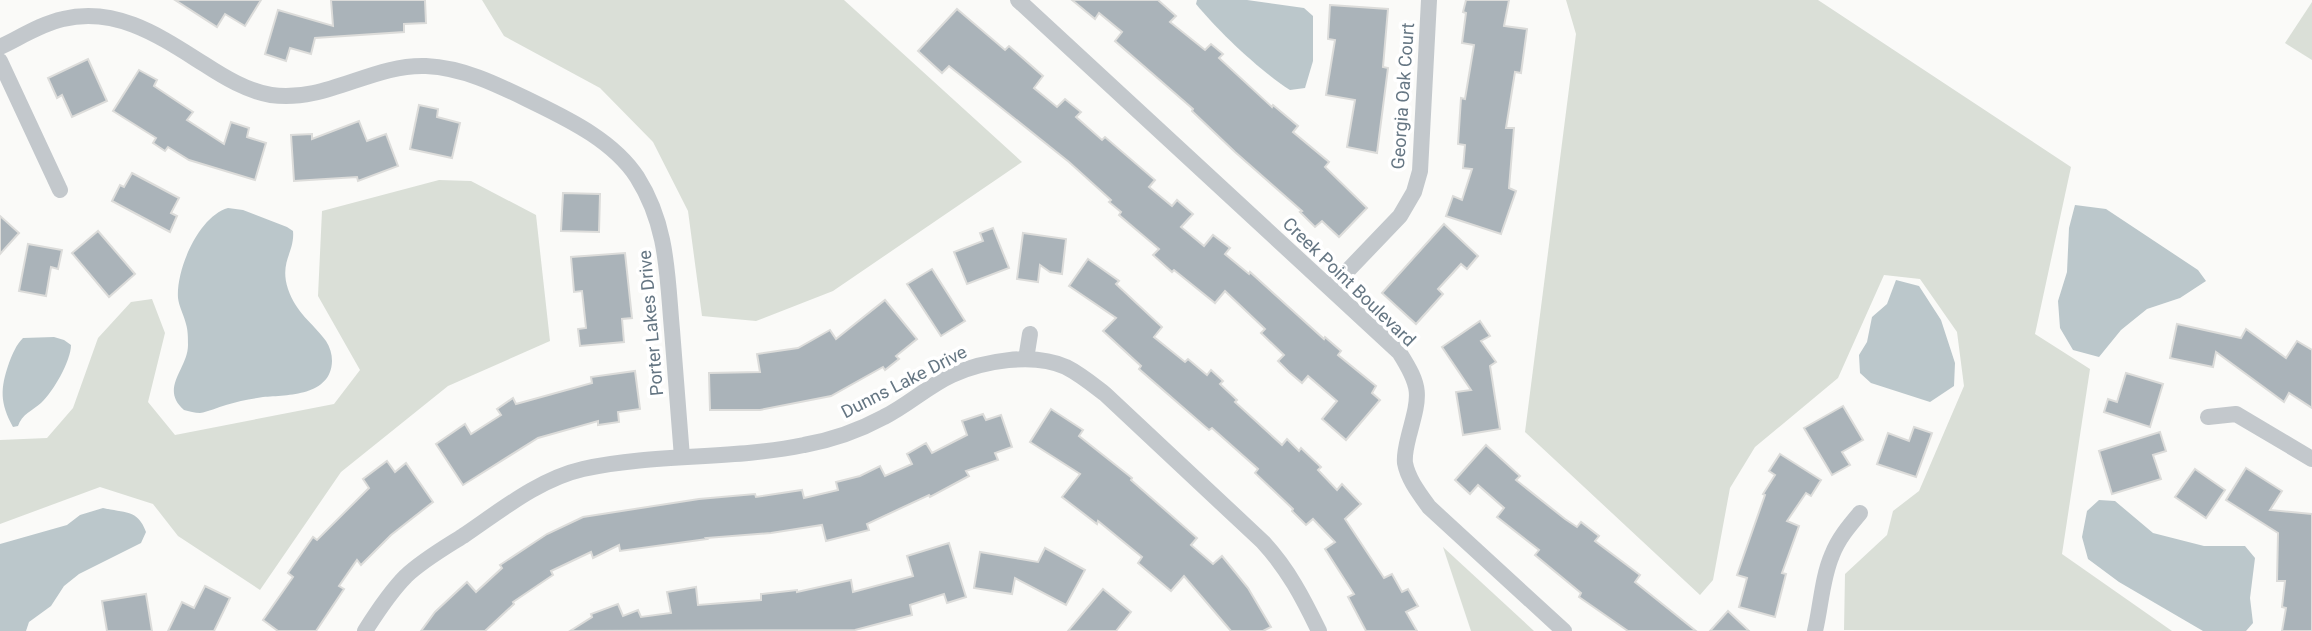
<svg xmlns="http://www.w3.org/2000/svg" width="2312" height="631" viewBox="0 0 2312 631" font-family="Roboto,sans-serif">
<rect width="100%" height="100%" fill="#fafaf8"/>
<!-- green -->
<g fill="#dadfd7">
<path d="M482 0H844L1022 162 833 291 756 321 702 316 688 211 653 142 600 88 504 36Z"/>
<path d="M1566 0H1818L2071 167 2035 334 2090 369 2062 554 2172 631 1844 630 1845 574 1887 535 1893 511 1919 491 1964 386 1957 332 1920 279 1884 275 1838 378 1755 447 1730 488 1713 580 1700 595 1525 432 1576 34Z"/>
<path d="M2312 2V60L2285 43Z"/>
<path d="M439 180 471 181 536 215 550 341 448 386 341 472 260 590 178 536 153 504 100 487 0 524V440L47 438 73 408 98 338 131 302 152 299 165 333 148 402 175 435 334 404 360 370 318 296 322 211Z"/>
<path d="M1443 547 1534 631H1471Z"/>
</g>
<!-- water -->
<g fill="#bbc7cb">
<path d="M1197 0H1247L1304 8 1313 16V61L1305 88 1290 90C1260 71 1218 31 1196 4Z"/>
<path d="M2075 205 2106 209 2198 270 2206 281 2180 298 2147 309 2121 330 2099 357 2073 350 2060 328 2058 301 2067 272 2069 228Z"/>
<path d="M228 208 243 210 287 227 293 231C295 253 279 261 288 289 296 313 312 322 326 341 330 347 332 354 332 361 331 396 288 395 263 397 251 399 238 401 226 405 218 407 208 412 200 413 195 413 189 411 184 410 159 388 188 369 188 345 188 339 188 330 186 324 184 315 179 307 178 298 176 269 199 216 228 208Z"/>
<path d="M1896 280 1919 286 1941 320 1955 363 1954 386 1930 402 1871 383 1860 373 1859 355 1867 342 1872 317 1887 304Z"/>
<path d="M54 337 64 340 71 345C71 361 53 392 41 403 32 411 22 414 18 426L13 427C0 403 0 389 9 363 13 353 16 345 23 338Z"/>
<path d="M2099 500 2115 501 2153 533 2204 546H2245L2255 558 2250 598 2253 623 2246 631H2203L2119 582 2088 559 2082 537 2087 511Z"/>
<path d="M103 508C124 513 138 509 146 532L141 543 79 574 64 586 51 606 29 622 26 631H0V544L67 525 80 515Z"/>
</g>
<!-- building -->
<g fill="#aab3b9" stroke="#dcdcda" stroke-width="2">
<path d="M175 0H261L245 26 225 14 217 27Z"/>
<path d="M331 0H425L426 23 404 24V32L315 38 311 54 290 48 286 61 265 54 278 10 333 26Z"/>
<path d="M1072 0H1158L1176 16 1170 22 1205 50 1211 44 1223 54 1219 58 1272 107 1273 105 1298 126 1293 132 1329 162 1325 167 1367 208 1339 237 1322 221 1315 227 1300 212 1302 211 1235 152 1192 111 1193 109 1115 41 1122 32 1099 13 1095 19Z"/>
<path d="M1466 0H1509L1504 26 1527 29 1521 73 1515 72 1506 128H1514L1509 188 1516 191 1501 234 1446 216 1453 196 1462 200 1472 169 1463 168 1465 145 1458 144 1461 98 1465 99 1474 45 1462 43 1466 13 1463 12Z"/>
<path d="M1330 5 1388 9 1383 67 1388 68 1377 153 1347 147 1355 100 1326 95 1335 40 1328 39Z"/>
<path d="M957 9 1005 50 1009 46 1043 76 1034 88 1057 107 1065 99 1081 112 1076 117 1102 140 1105 137 1155 180 1149 187 1172 206 1177 200 1193 214 1181 227 1204 246 1213 235 1230 248 1225 254 1249 274 1250 272 1324 339 1325 337 1341 351 1338 355 1376 386 1372 393 1380 400 1346 440 1322 419 1337 401 1308 376 1302 383 1289 372 1278 361 1284 355 1261 333 1265 329 1225 291 1215 303 1174 270 1172 272 1153 255 1159 249 1119 215 1121 212 1109 202 1111 200 1069 162 949 66 942 73 918 51Z"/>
<path d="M88 59 107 101 72 117 62 95 57 98 48 78Z"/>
<path d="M139 70 157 80 154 86 193 112 187 120 224 144 231 122 249 128 247 137 266 143 255 180 189 160 168 147 165 151 153 143 156 138 113 111Z"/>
<path d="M419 105 438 109 437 117 460 123 452 158 410 149Z"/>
<path d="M359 121 367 141 386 134 398 166 358 181 357 177 294 181 291 135 312 134V139Z"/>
<path d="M132 173 179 198 171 213 177 216 170 232 112 201 120 185 124 187Z"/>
<path d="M563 193 600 194 599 232 561 231Z"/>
<path d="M0 216 19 233 0 254Z"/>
<path d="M1444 224 1478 256 1467 269 1461 264 1438 289 1443 294 1416 324 1382 293Z"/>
<path d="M993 228 1009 268 967 284 954 252 983 241 980 233Z"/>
<path d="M98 231 135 274 109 297 72 253Z"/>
<path d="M1023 233 1066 239 1062 274 1050 272 1040 265 1038 282 1017 279Z"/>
<path d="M28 244 62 250 58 269 51 267 46 296 19 291Z"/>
<path d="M625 253 632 318 622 319 624 342 580 346 578 329 586 328 582 291 574 292 571 257Z"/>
<path d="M1088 259 1119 281 1116 284 1162 327 1154 337 1185 362 1188 359 1207 375 1211 370 1223 381 1220 384 1237 400 1235 402 1282 445 1287 439 1299 451 1301 448 1321 467 1318 470 1337 490 1342 484 1361 504 1345 519 1384 578 1392 574 1402 592 1408 589 1418 606 1406 612 1417 631H1366L1348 597 1354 594 1325 549 1335 542 1313 519 1306 525 1292 511 1293 509 1255 473 1258 469 1212 428 1209 430 1139 369 1141 366 1103 331 1116 318 1069 286Z"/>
<path d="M932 269 965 321 941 336 907 284Z"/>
<path d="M885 300 917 339 896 356 899 359 885 370 883 367 831 396 760 410H710L709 373 760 372 757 354 798 348 830 330 836 339Z"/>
<path d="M1480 321 1490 336 1481 341 1496 362 1490 366 1500 429 1463 435 1456 392 1471 390 1442 347Z"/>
<path d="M2177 324 2241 338 2246 329 2286 358 2297 341 2312 350V408L2289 393 2284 402 2216 352 2213 367 2170 358Z"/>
<path d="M635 371 640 409 618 412 619 422 598 425V421L538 438 463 485 436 444 465 424 471 434 501 415 497 409 513 398 516 404 592 383 591 377Z"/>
<path d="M2126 373 2163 384 2150 427 2104 412 2108 399 2117 402Z"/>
<path d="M1843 406 1863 440 1842 452 1850 465 1832 475 1804 428Z"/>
<path d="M1051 409 1083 430 1079 436 1132 478 1131 480 1197 538 1191 545 1213 564 1222 556 1248 588 1271 627 1263 631H1231L1184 576 1171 591 1138 563 1142 557 1098 521 1097 524 1062 497 1080 474 1030 442Z"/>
<path d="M983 414 986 420 1001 415 1012 447 995 453 998 460 966 471 969 476 930 497 929 495 867 524 869 530 826 541 822 525 771 533 706 538 707 539 620 551 619 545 593 558 591 552 551 571 553 575 513 602 514 604 485 631H421L435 612 467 582 476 592 502 568 500 565 547 534 583 517 699 499 755 494 756 497 802 490 804 498 838 490 836 482 860 476 880 466 885 476 912 464 907 454 926 443 932 453 967 435 962 421Z"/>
<path d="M1914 427 1932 433 1916 477 1877 464 1888 433 1909 441Z"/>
<path d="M2160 432 2166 451 2153 455 2161 479 2112 494 2099 451Z"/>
<path d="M1486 445 1520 476 1516 480 1565 519 1577 527 1581 522 1599 536 1595 541 1640 575 1635 582 1696 631H1628L1579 597 1581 593 1535 555 1539 550 1497 517 1504 508 1478 485 1470 494 1455 480Z"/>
<path d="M1780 454 1821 480 1811 496 1806 493 1787 521 1799 526 1782 573 1786 574 1775 617 1739 607 1747 578 1737 575 1765 495 1763 494 1775 475 1769 471Z"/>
<path d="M387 461 395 472 406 463 433 502 391 535 361 565 357 560 339 586 344 589 316 631H278L263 620 293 577 288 573 313 537 317 540 369 488 363 479Z"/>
<path d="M2246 468 2282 491 2270 510 2312 514V631H2282L2286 608 2282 607 2285 581H2277L2278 533 2226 500Z"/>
<path d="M2195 469 2225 490 2206 518 2175 497Z"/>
<path d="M949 543 966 597 947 603 944 594 910 605 912 615 855 630 570 631 592 617 591 614 618 604 623 616 638 610 641 617 671 613 667 592 696 587 698 605 761 600V594L797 590V592L851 580 853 592 913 576 907 556Z"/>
<path d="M1045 548 1085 570 1066 605 1015 578 1012 594 974 588 980 552 1038 562Z"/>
<path d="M205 586 230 598 214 631H168L182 602 194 608Z"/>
<path d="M1103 589 1131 612 1116 631H1068Z"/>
<path d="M146 594 152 631H107L102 601Z"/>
<path d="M1728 611 1749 631H1710Z"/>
</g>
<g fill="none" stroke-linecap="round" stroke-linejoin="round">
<!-- street -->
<g stroke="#c3c8cc" stroke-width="16">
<path d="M1018 0 1399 352C1422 388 1420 394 1409 435 1407 443 1404 454 1405 463 1408 479 1419 493 1429 507L1564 631"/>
<path d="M0 47C19 38 43 23 63 19 117 6 161 37 204 64 224 77 247 91 271 95 326 103 372 64 426 66 466 68 500 86 535 103 572 121 614 142 637 177 668 226 667 275 672 330 675 372 679 414 682 457"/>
<path d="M0 61 60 190"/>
<path d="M1331 288 1400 216 1414 192 1420 171 1429 0"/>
<path d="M1026 359 1030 334"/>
<path d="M2208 417 2236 414 2312 459"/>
<path d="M365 631C377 612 390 592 406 576 423 560 444 548 463 536 500 511 539 479 583 469 656 453 732 460 804 445 832 440 860 430 884 417 908 405 928 386 952 375 983 361 1033 352 1066 367 1080 374 1092 384 1105 394L1263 542C1288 569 1303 598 1319 631"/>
<path d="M1815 631C1821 606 1822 578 1832 555 1838 539 1849 526 1860 513"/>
</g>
</g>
<g text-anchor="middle" stroke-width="7" stroke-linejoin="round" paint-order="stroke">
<!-- street labels -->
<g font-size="18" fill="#657683" stroke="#fff">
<text transform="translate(1403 96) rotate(-86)" y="6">Georgia Oak Court</text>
<text transform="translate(1349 282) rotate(44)" y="6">Creek Point Boulevard</text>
<text transform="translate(651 323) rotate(-95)" y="6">Porter Lakes Drive</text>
<text transform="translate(904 382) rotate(-27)" y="6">Dunns Lake Drive</text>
</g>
</g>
</svg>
